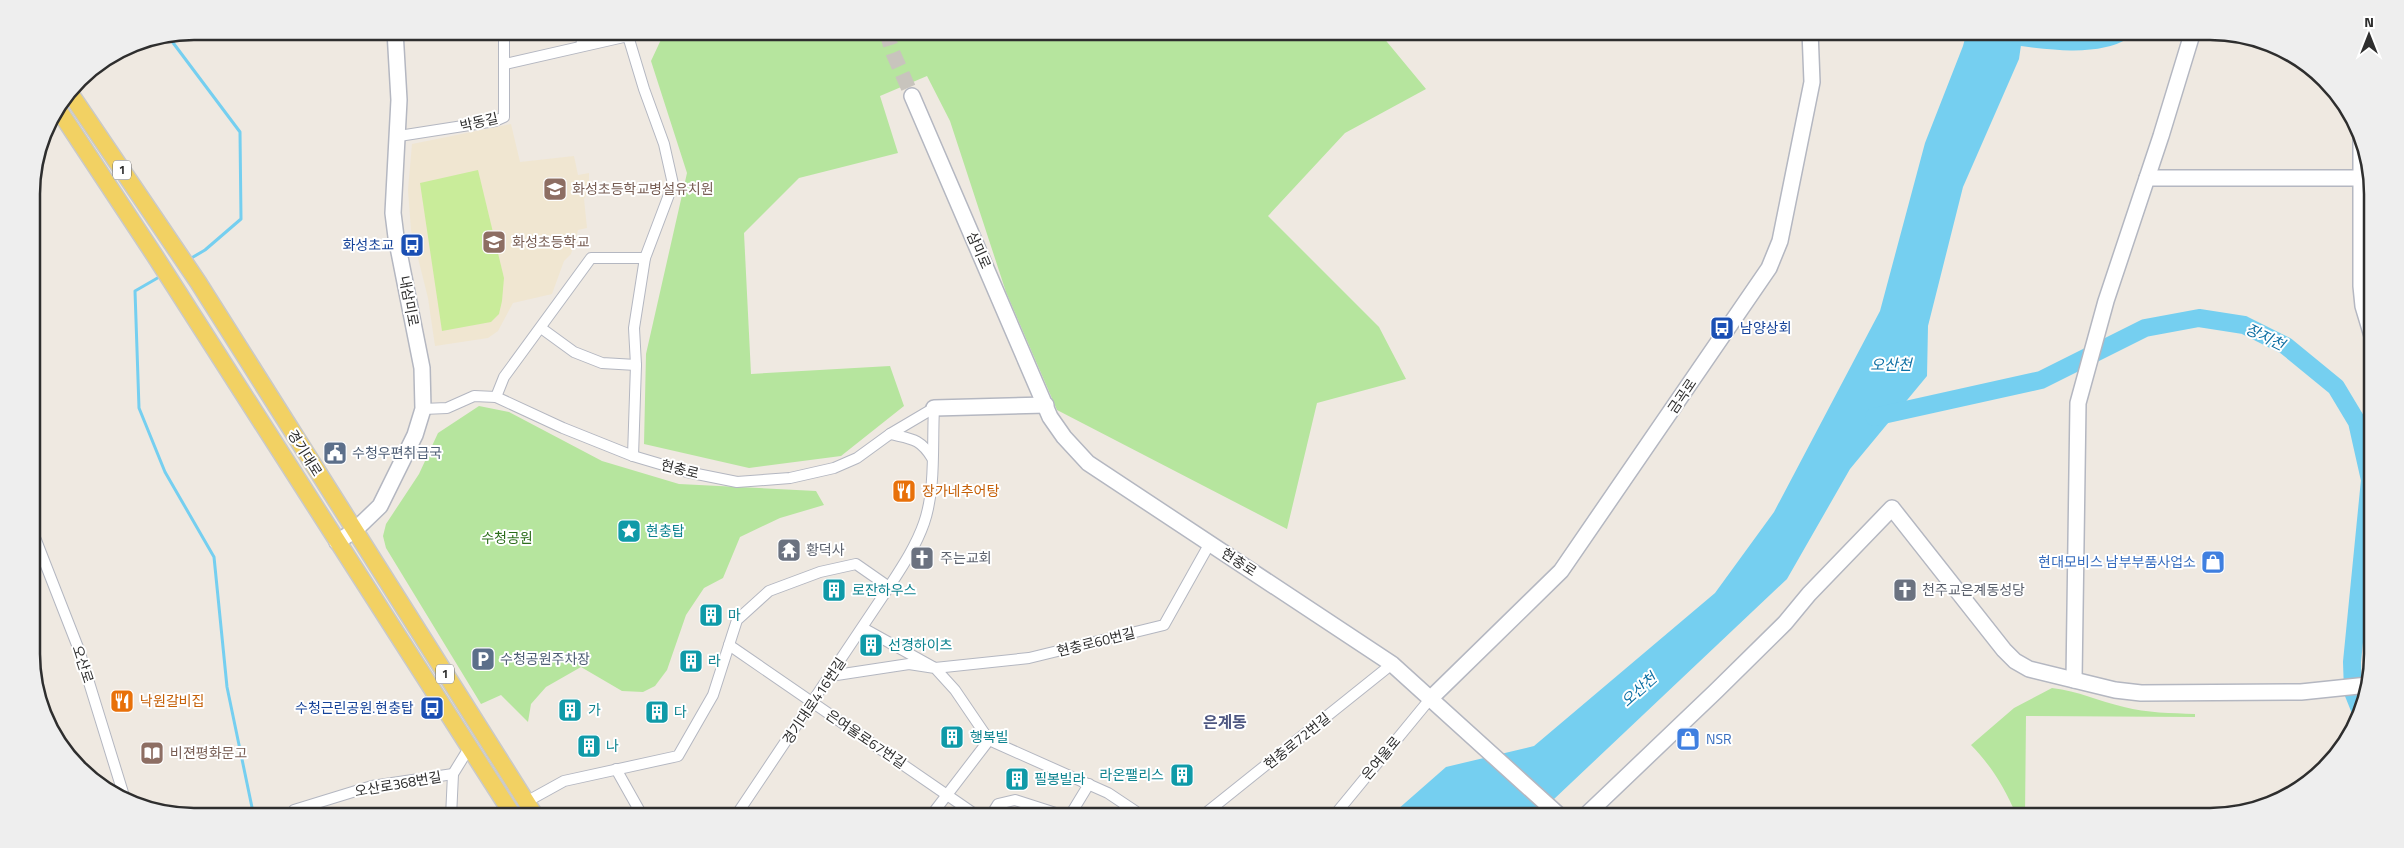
<svg xmlns="http://www.w3.org/2000/svg" width="2404" height="848" viewBox="0 0 2404 848" font-family="'Titillium Web','Noto Sans KR',sans-serif">
<rect width="100%" height="100%" fill="#efe9e1"/>
<!-- education -->
<path fill="#f0e6d1" d="M511 124 520 162 574 156 578 175 589 173V191L584 199 587 228 578 230 571 254 564 261 552 294 513 303 498 331 488 338 435 346 428 298 411 230 408 190 412 144Z"/>
<!-- green -->
<g fill="#b6e59e">
<path d="M665 31H1378L1426 89 1345 133 1268 216 1379 327 1406 379 1317 403 1287 529 1057 410 1006 292 950 121 927 76 880 96 898 153 799 178 744 233 751 374 890 366 904 406 841 456 749 468 644 444 646 354 687 173 651 61Z"/>
<path d="M479 406 509 412 602 461 679 484 816 491 824 505 780 518 740 537 723 578 704 588 686 615 667 670 655 686 643 692 622 691 581 667 546 687 531 704 528 722 501 695 481 704 386 548 383 536 386 524 419 474 438 433Z"/>
<path d="M2052 688C2079 691 2098 701 2124 707 2147 713 2171 713 2195 714V717L2026 716 2025 816H2017C2004 787 1993 768 1971 745L2014 708Z"/>
</g>
<!-- pitch -->
<path fill="#c9ec9a" d="M478 170 504 278 502 301 499 314 491 322 442 331 420 183Z"/>
<!-- water -->
<path fill="#75cff0" d="M1967 31H2023L2019 59 1963 187 1928 326 1927 376 1850 469 1787 579 1535 817H1389L1446 767 1534 746 1715 593 1774 512 1880 311 1925 143 1963 46Z"/>
<g fill="none" stroke-linecap="round" stroke-linejoin="round">
<!-- stream -->
<g stroke="#75cff0" stroke-width="3">
<path d="M168 36 240 132 241 219 205 250 188 260"/>
<path d="M161 276 135 291 139 408 165 472 214 557 227 687 254 817"/>
</g>
<!-- river -->
<g stroke="#75cff0" stroke-width="18">
<path d="M1998 34C2031 38 2093 50 2123 31"/>
<path d="M1874 417 2041 380 2145 328 2199 318 2244 325 2286 346 2336 387 2357 422 2370 480 2352 662 2353 692 2361 712"/>
</g>
<!-- secondary-tunnel -->
<path stroke="#c8c4bd" stroke-width="15" stroke-dasharray="15 8" stroke-linecap="butt" d="M886 31 893 53 912 96"/>
<!-- street casing -->
<g stroke="#b4b7c1" stroke-width="12">
<g id="street">
<path d="M581 31 582 46"/>
<path d="M505 64 628 36 644 89 664 144 673 184 645 258 634 328 636 365 633 456"/>
<path d="M399 136 495 121 504 117V31"/>
<path d="M541 328 574 352 602 363 636 365"/>
<path d="M496 397 504 377 591 258H645"/>
<path d="M423 409 447 408 474 396 496 397 563 428 633 456 687 472 737 482 790 478 834 468 857 458 890 434 934 408"/>
<path d="M890 434C911 439 920 438 932 458"/>
<path d="M34 535 79 650 124 796"/>
<path d="M889 587C902 567 916 546 924 523 936 488 932 445 934 408"/>
<path d="M863 628 935 668 1029 658 1164 625 1210 543"/>
<path d="M729 645 979 817"/>
<path d="M830 676 909 664 935 668 955 690 989 740 1108 793 1144 817"/>
<path d="M616 769 643 817"/>
<path d="M526 802 564 781 678 756 713 695 737 620 769 591 820 572 856 564 889 587 735 817"/>
<path d="M290 817 294 810 372 786 453 774"/>
<path d="M451 817 453 774 469 748"/>
<path d="M930 817 989 740"/>
<path d="M990 817 998 804 1015 800 1068 817"/>
<path d="M1069 817 1089 784"/>
<path d="M1201 817 1392 664"/>
<path d="M1333 817 1430 699"/>
</g>
</g>
<!-- secondary casing -->
<g stroke="#b4b7c1" stroke-width="18">
<g id="secondary">
<path d="M912 96 1050 417 1064 437 1088 463 1392 664 1561 817"/>
<path d="M2361 136V286L2363 306 2372 336"/>
<path d="M2147 178H2371"/>
<path d="M934 408 1046 405"/>
<path d="M337 542 354 531 380 506 415 435 423 409 422 368 396 237 393 213 399 100 395 31"/>
<path d="M2074 680 2078 403 2106 301 2161 136 2193 31"/>
<path d="M1430 699 1561 571 1769 268 1780 241 1812 82 1810 31"/>
<path d="M1584 817 1716 691 1785 623 1809 594 1892 508 2004 650 2015 661 2029 669 2115 690 2141 693 2301 692 2368 685"/>
</g>
</g>
<!-- primary casing -->
<g stroke="#c9c9c9" stroke-width="19">
<g id="primary">
<path d="M70 93 198 282 536 817"/>
<path d="M58 109 155 256 514 817"/>
</g>
</g>
<!-- street -->
<use href="#street" stroke="#fff" stroke-width="10"/>
<!-- secondary -->
<use href="#secondary" stroke="#fff" stroke-width="15"/>
<!-- primary -->
<use href="#primary" stroke="#f2d163" stroke-width="16"/>
</g>
<!-- icons -->
<defs>
<g id="school-square" transform="scale(1.25)"><rect x="-9" y="-9" width="18" height="18" rx="4" fill="#8d6e63" stroke="#fff"/><path d="M0-5L7-2L0 1L-7-2ZM-4 1L0 2.5L4 1V4Q0 6-4 4Z" fill="#fff"/></g>
<g id="bus-square" transform="scale(1.25)"><rect x="-9" y="-9" width="18" height="18" rx="4" fill="#1a4fb4" stroke="#fff"/><path d="M-5-6H5V4H4V6H2V4H-2V6H-4V4H-5ZM-3.5-4V0h7V-4ZM-3.5 1.2v1.5H-2V1.2ZM2 1.2v1.5H3.5V1.2Z" fill="#fff"/></g>
<g id="civic-square" transform="scale(1.25)"><rect x="-9" y="-9" width="18" height="18" rx="4" fill="#5c6f8a" stroke="#fff"/><path d="M-.6-6.5H3V-4.5H.6V-3L4-1V1h2V6H-6V1h2V-1L-.6-3ZM-1.2 2.5V6h2.4V2.5Z" fill="#fff"/></g>
<g id="restaurant-square" transform="scale(1.25)"><rect x="-9" y="-9" width="18" height="18" rx="4" fill="#e8710a" stroke="#fff"/><path d="M-5-6h1v4h1v-4h1v4h1v-4h1v5L-1.5 .5V6h-2V.5L-5-1ZM5-6V6H3V1.5H1.5Q1.5-4 5-6Z" fill="#fff"/></g>
<g id="sight-square" transform="scale(1.25)"><rect x="-9" y="-9" width="18" height="18" rx="4" fill="#0f9aa8" stroke="#fff"/><path d="M0-6L1.8-2.2L6-1.7L2.9 1.2L3.7 5.4L0 3.3L-3.7 5.4L-2.9 1.2L-6-1.7L-1.8-2.2Z" fill="#fff"/></g>
<g id="temple-square" transform="scale(1.25)"><rect x="-9" y="-9" width="18" height="18" rx="4" fill="#6b7280" stroke="#fff"/><path d="M0-6L5-2H3V0L6.5 2.5H4V6H1.5V3h-3V6H-4V2.5H-6.5L-3 0V-2H-5Z" fill="#fff"/></g>
<g id="church-square" transform="scale(1.25)"><rect x="-9" y="-9" width="18" height="18" rx="4" fill="#6b7280" stroke="#fff"/><path d="M-1.2-6h2.4v3.5h3.3v2.4h-3.3V6h-2.4V-.1h-3.3v-2.4h3.3Z" fill="#fff"/></g>
<g id="shop-square" transform="scale(1.25)"><rect x="-9" y="-9" width="18" height="18" rx="4" fill="#3f7fe0" stroke="#fff"/><path d="M-5-2.5h2.3a2.7 3.5 0 0 1 5.4 0H5L5.5 6h-11ZM-1.5-2.5h3a1.5 2.3 0 0 0-3 0Z" fill="#fff"/></g>
<g id="building-square" transform="scale(1.25)"><rect x="-9" y="-9" width="18" height="18" rx="4" fill="#0f9aa8" stroke="#fff"/><path d="M-4-6H4V6H1V3H-1V6H-4ZM-2.5-4.3h1.7v1.8h-1.7ZM.8-4.3h1.7v1.8H.8ZM-2.5-1h1.7V.8h-1.7ZM.8-1h1.7V.8H.8Z" fill="#fff"/></g>
<g id="parking-square" transform="scale(1.25)"><rect x="-9" y="-9" width="18" height="18" rx="4" fill="#5c6f8a" stroke="#fff"/><path d="M-3.5-5.5H1a3.5 3.5 0 0 1 0 7H-1V5.5H-3.5ZM-1-3.4V-.6H.8a1.4 1.4 0 0 0 0-2.8Z" fill="#fff"/></g>
<g id="library-square" transform="scale(1.25)"><rect x="-9" y="-9" width="18" height="18" rx="4" fill="#8d6e63" stroke="#fff"/><path d="M-6-4Q-3-5.5-.7-3.5V5Q-3 3-6 4ZM6-4Q3-5.5 .7-3.5V5Q3 3 6 4Z" fill="#fff"/></g>
</defs>
<g fill-rule="evenodd">
<use href="#school-square" x="555" y="189"/>
<use href="#school-square" x="494" y="242"/>
<use href="#bus-square" x="412" y="245"/>
<use href="#bus-square" x="1722" y="328"/>
<use href="#civic-square" x="335" y="453"/>
<use href="#restaurant-square" x="904" y="491"/>
<use href="#sight-square" x="629" y="531"/>
<use href="#temple-square" x="789" y="550"/>
<use href="#church-square" x="922" y="558"/>
<use href="#shop-square" x="2213" y="562"/>
<use href="#building-square" x="834" y="590"/>
<use href="#church-square" x="1905" y="590"/>
<use href="#building-square" x="711" y="615"/>
<use href="#building-square" x="871" y="645"/>
<use href="#parking-square" x="483" y="659"/>
<use href="#building-square" x="691" y="661"/>
<use href="#restaurant-square" x="122" y="701"/>
<use href="#bus-square" x="432" y="708"/>
<use href="#building-square" x="570" y="710"/>
<use href="#building-square" x="657" y="712"/>
<use href="#building-square" x="952" y="737"/>
<use href="#shop-square" x="1688" y="739"/>
<use href="#building-square" x="589" y="746"/>
<use href="#library-square" x="152" y="753"/>
<use href="#building-square" x="1182" y="775"/>
<use href="#building-square" x="1017" y="779"/>
</g>
<g text-anchor="middle" stroke-width="4" stroke-linejoin="round" paint-order="stroke">
<!-- shield labels -->
<g fill="#fff" stroke="#6d6d6d" stroke-width="1">
<rect x="113" y="160.5" width="18" height="19" rx="4"/>
<rect x="436" y="664.5" width="18" height="19" rx="4"/>
</g>
<g font-size="12" font-weight="bold" fill="#2e2e2e">
<text x="122" y="174">1</text>
<text x="445" y="678">1</text>
</g>
<!-- street labels -->
<g font-size="14" fill="#2e2e2e" stroke="#fff">
<text transform="translate(479 122) rotate(-13)" y="5">박동길</text>
<text transform="translate(979 250) rotate(66)" y="5">삼미로</text>
<text transform="translate(409 301) rotate(79)" y="5">내삼미로</text>
<text transform="translate(1682 396) rotate(-56)" y="5">금곡로</text>
<text transform="translate(305 453) rotate(58)" y="5">경기대로</text>
<text transform="translate(680 469) rotate(14)" y="5">현충로</text>
<text transform="translate(1239 562) rotate(33)" y="5">현충로</text>
<text transform="translate(1096 642) rotate(-14)" y="5">현충로60번길</text>
<text transform="translate(83 664) rotate(72)" y="5">오산로</text>
<text transform="translate(814 701) rotate(-56)" y="5">경기대로416번길</text>
<text transform="translate(866 739) rotate(34)" y="5">은여울로67번길</text>
<text transform="translate(1297 741) rotate(-39)" y="5">현충로72번길</text>
<text transform="translate(1381 758) rotate(-50)" y="5">은여울로</text>
<text transform="translate(398 784) rotate(-10)" y="5">오산로368번길</text>
</g>
<!-- education labels -->
<g font-size="14" fill="#785e54" stroke="#fff" text-anchor="start">
<text x="572" y="194">화성초등학교병설유치원</text>
<text x="512" y="247">화성초등학교</text>
<text x="170" y="758">비젼평화문고</text>
</g>
<!-- transit labels -->
<g font-size="14" fill="#164399" stroke="#fff" text-anchor="end">
<text x="394" y="250">화성초교</text>
<text x="1740" y="333" text-anchor="start">남양상회</text>
<text x="414" y="713">수청근린공원.현충탑</text>
</g>
<!-- service labels -->
<g font-size="14" fill="#4e5e75" stroke="#fff" text-anchor="start">
<text x="352" y="458">수청우편취급국</text>
<text x="500" y="664">수청공원주차장</text>
</g>
<!-- food labels -->
<g font-size="14" fill="#c56008" stroke="#fff" text-anchor="start">
<text x="922" y="496">장가네추어탕</text>
<text x="140" y="706">낙원갈비집</text>
</g>
<!-- culture labels -->
<g font-size="14" fill="#0d838f" stroke="#fff" text-anchor="start">
<text x="646" y="536">현충탑</text>
<text x="852" y="595">로잔하우스</text>
<text x="728" y="620">마</text>
<text x="888" y="650">선경하이츠</text>
<text x="708" y="666">라</text>
<text x="588" y="715">가</text>
<text x="674" y="717">다</text>
<text x="970" y="742">행복빌</text>
<text x="606" y="751">나</text>
<text x="1164" y="780" text-anchor="end">라온팰리스</text>
<text x="1034" y="784">필봉빌라</text>
</g>
<!-- park labels -->
<g font-size="14" fill="#2c6e1b" stroke="#fff">
<text x="507" y="543">수청공원</text>
</g>
<!-- worship labels -->
<g font-size="14" fill="#5b616d" stroke="#fff" text-anchor="start">
<text x="806" y="555">황덕사</text>
<text x="940" y="563">주는교회</text>
<text x="1922" y="595">천주교은계동성당</text>
</g>
<!-- shop labels -->
<g font-size="14" fill="#366cbe" stroke="#fff" text-anchor="end">
<text x="2196" y="567">현대모비스 남부부품사업소</text>
<text x="1706" y="744" text-anchor="start">NSR</text>
</g>
<!-- water labels -->
<g font-size="15" font-style="italic" fill="#0d6fa3" stroke="#fff">
<text transform="translate(2265 337) rotate(26)" y="5">장지천</text>
<text x="1891" y="370">오산천</text>
<text transform="translate(1639 690) rotate(-42)" y="5">오산천</text>
</g>
<!-- quarter labels -->
<g font-size="16" font-weight="bold" fill="#4d5680" stroke="#fff">
<text x="1225" y="728">은계동</text>
</g>
</g>
<!-- crop -->
<path d="M0 0H2404V848H0ZM194 40H2210A154 154 0 0 1 2364 194V654A154 154 0 0 1 2210 808H194A154 154 0 0 1 40 654V194A154 154 0 0 1 194 40Z" fill="#eee" fill-rule="evenodd"/>
<path fill="none" stroke="#2e2e2e" stroke-width="2.5" d="M194 40H2210A154 154 0 0 1 2364 194V654A154 154 0 0 1 2210 808H194A154 154 0 0 1 40 654V194A154 154 0 0 1 194 40Z"/>
<!-- north arrow -->
<g transform="translate(2369 35)" stroke="#ffffff" stroke-width="4" paint-order="stroke">
<path d="M0-4L9 19L0 12L-9 19Z" fill="#2e2e2e"/>
<text y="-8" font-size="14" font-weight="bold" text-anchor="middle" fill="#2e2e2e">N</text>
</g>
</svg>
